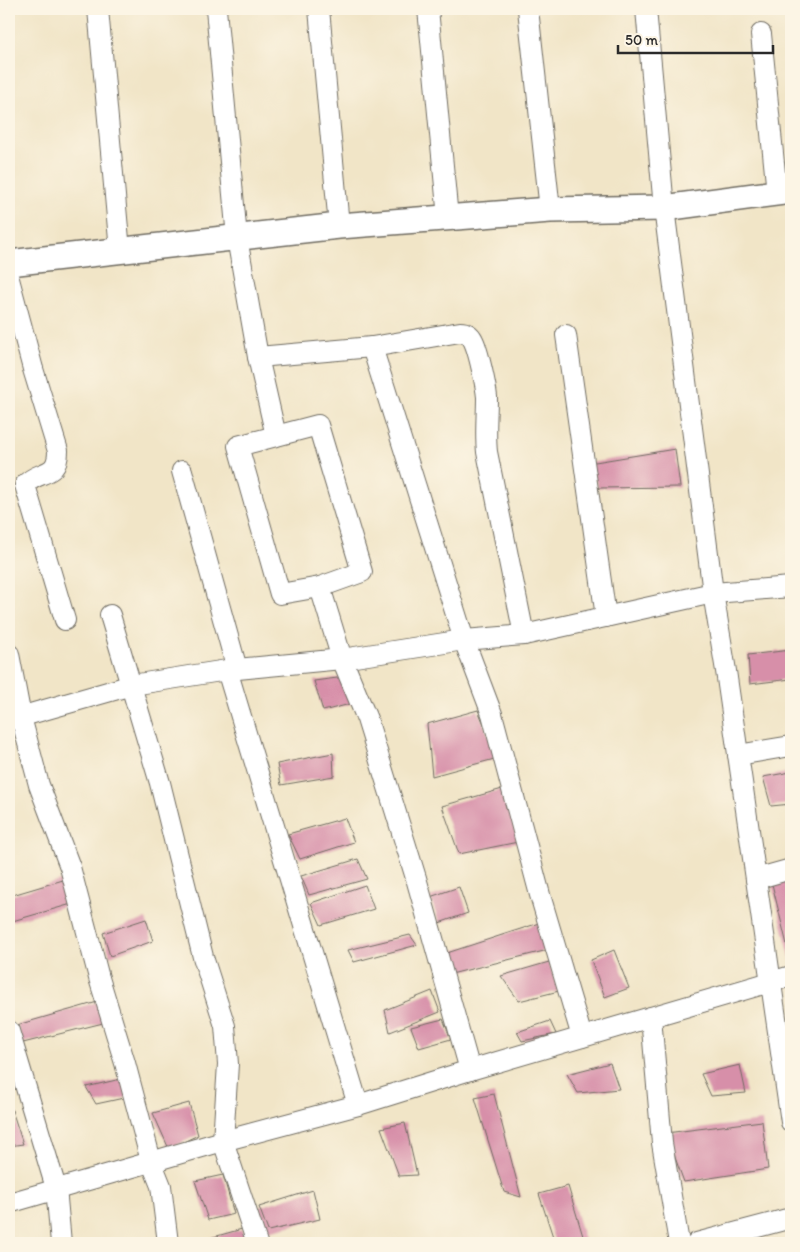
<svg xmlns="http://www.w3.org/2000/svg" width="800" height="1252" viewBox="0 0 800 1252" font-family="Itim,sans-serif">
<rect width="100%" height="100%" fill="#fcf5e5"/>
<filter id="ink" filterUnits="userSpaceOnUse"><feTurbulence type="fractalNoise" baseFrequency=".02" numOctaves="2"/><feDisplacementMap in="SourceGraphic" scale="10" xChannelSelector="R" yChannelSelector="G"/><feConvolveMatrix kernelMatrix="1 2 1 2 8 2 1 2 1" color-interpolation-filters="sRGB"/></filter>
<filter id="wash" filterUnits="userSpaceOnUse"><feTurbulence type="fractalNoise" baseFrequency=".0096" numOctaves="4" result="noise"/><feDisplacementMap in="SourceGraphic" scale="20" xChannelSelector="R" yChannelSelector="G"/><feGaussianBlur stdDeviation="1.12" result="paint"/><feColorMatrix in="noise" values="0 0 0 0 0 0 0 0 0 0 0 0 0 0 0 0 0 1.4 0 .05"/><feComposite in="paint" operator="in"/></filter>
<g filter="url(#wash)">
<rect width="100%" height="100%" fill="#f1e5c7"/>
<g id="blocks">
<!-- building -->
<g fill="#d78fa9">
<path d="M675 449 680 487 598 488 589 463Z"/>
<path d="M791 650V679L750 684 748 655Z"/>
<path d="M345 677 354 703 323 711 314 681Z"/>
<path d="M478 710 498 758 432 776 427 724Z"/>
<path d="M333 753 334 776 281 785 277 764Z"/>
<path d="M791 772V804L771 806 763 777Z"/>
<path d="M506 788 518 842 459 854 442 806Z"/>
<path d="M345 818 354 842 300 859 288 834Z"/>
<path d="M358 859 367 879 309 895 301 876Z"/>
<path d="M791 879V961L772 884Z"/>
<path d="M63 880 75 903 9 922V896Z"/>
<path d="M365 885 374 909 321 925 311 903Z"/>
<path d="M459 887 468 913 439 923 430 897Z"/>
<path d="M146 919 153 941 110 956 103 933Z"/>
<path d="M539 923 548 950 451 974 447 953Z"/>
<path d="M410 935 417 945 354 962 348 950Z"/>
<path d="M614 950 629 988 605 997 591 960Z"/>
<path d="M549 962 559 991 519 1001 501 976Z"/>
<path d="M432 991 440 1012 390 1032 385 1010Z"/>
<path d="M101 1001 107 1022 23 1043 17 1025Z"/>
<path d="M443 1019 451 1039 419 1048 411 1027Z"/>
<path d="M550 1021 556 1034 522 1041 517 1032Z"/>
<path d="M610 1063 619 1089 578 1093 567 1074Z"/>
<path d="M740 1065 746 1093 711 1096 701 1074Z"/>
<path d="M125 1078 133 1096 96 1104 86 1087Z"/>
<path d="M494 1094 521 1197 504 1192 475 1098Z"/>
<path d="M9 1101 23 1144 9 1146Z"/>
<path d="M189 1103 198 1135 169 1149 153 1113Z"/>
<path d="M762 1121 768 1169 684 1182 666 1133Z"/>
<path d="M405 1123 417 1175 399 1176 381 1128Z"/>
<path d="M223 1175 234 1214 208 1220 195 1181Z"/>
<path d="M568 1186 585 1243H555L539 1194Z"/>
<path d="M313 1190 320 1219 268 1231 259 1207Z"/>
<path d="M242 1229 250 1243H192Z"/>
</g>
</g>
</g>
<g filter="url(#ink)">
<use href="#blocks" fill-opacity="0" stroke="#706c62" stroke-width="1"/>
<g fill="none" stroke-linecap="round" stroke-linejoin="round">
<!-- minor casing -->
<g stroke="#706c62" stroke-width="22">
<g id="minor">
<path d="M98 9 120 251"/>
<path d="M216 9 237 238 258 357 276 436"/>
<path d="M319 9 339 226"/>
<path d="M428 9 448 218"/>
<path d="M528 9 550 210"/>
<path d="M646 9 664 208 713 593 726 671 791 1122"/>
<path d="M761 34 777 193"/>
<path d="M9 279 33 369 58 451C58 479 38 469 25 485L65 620"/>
<path d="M566 335 606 617"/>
<path d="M372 347 464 640 492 714 540 895 582 1037"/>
<path d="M258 357 372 347 460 332C466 332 470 334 473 340 478 349 486 386 487 397 487 416 485 433 487 452L524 635"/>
<path d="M318 425 362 572 320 587 280 594 238 446Z"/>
<path d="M182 471 237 669"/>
<path d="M320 587 342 659 367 719 416 878 470 1070"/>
<path d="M110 615 160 783 203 957 225 1026 228 1064 223 1141 257 1243"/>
<path d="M9 654 21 717 39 785 70 867 99 978 125 1063 151 1161 161 1186 168 1243"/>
<path d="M227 670 358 1105"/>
<path d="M9 720 132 685 227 670 342 659 464 640 524 635 713 593 791 587"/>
<path d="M738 755 791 746"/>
<path d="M756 879 791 869"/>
<path d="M651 1017 662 1143 679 1243"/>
<path d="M9 1031 56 1188 61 1243"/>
<path d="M9 1203 223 1141 358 1105 470 1070 791 976"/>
<path d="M697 1243 791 1218"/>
</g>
</g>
<!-- tertiary casing -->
<g stroke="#706c62" stroke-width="28">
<path id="tertiary" d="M9 263 339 226 550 210 664 208 791 191"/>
</g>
<!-- minor -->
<use href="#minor" stroke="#fff" stroke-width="20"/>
<!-- tertiary -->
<use href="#tertiary" stroke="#fff" stroke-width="25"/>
</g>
</g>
<!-- margin -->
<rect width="800" height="1252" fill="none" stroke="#fcf5e5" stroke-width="30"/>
<!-- scale -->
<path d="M618 45v8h155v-8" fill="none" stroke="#2b2b2b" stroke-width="2.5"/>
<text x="625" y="45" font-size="15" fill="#2b2b2b" stroke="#fcf5e5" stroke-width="4" paint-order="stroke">50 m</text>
</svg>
